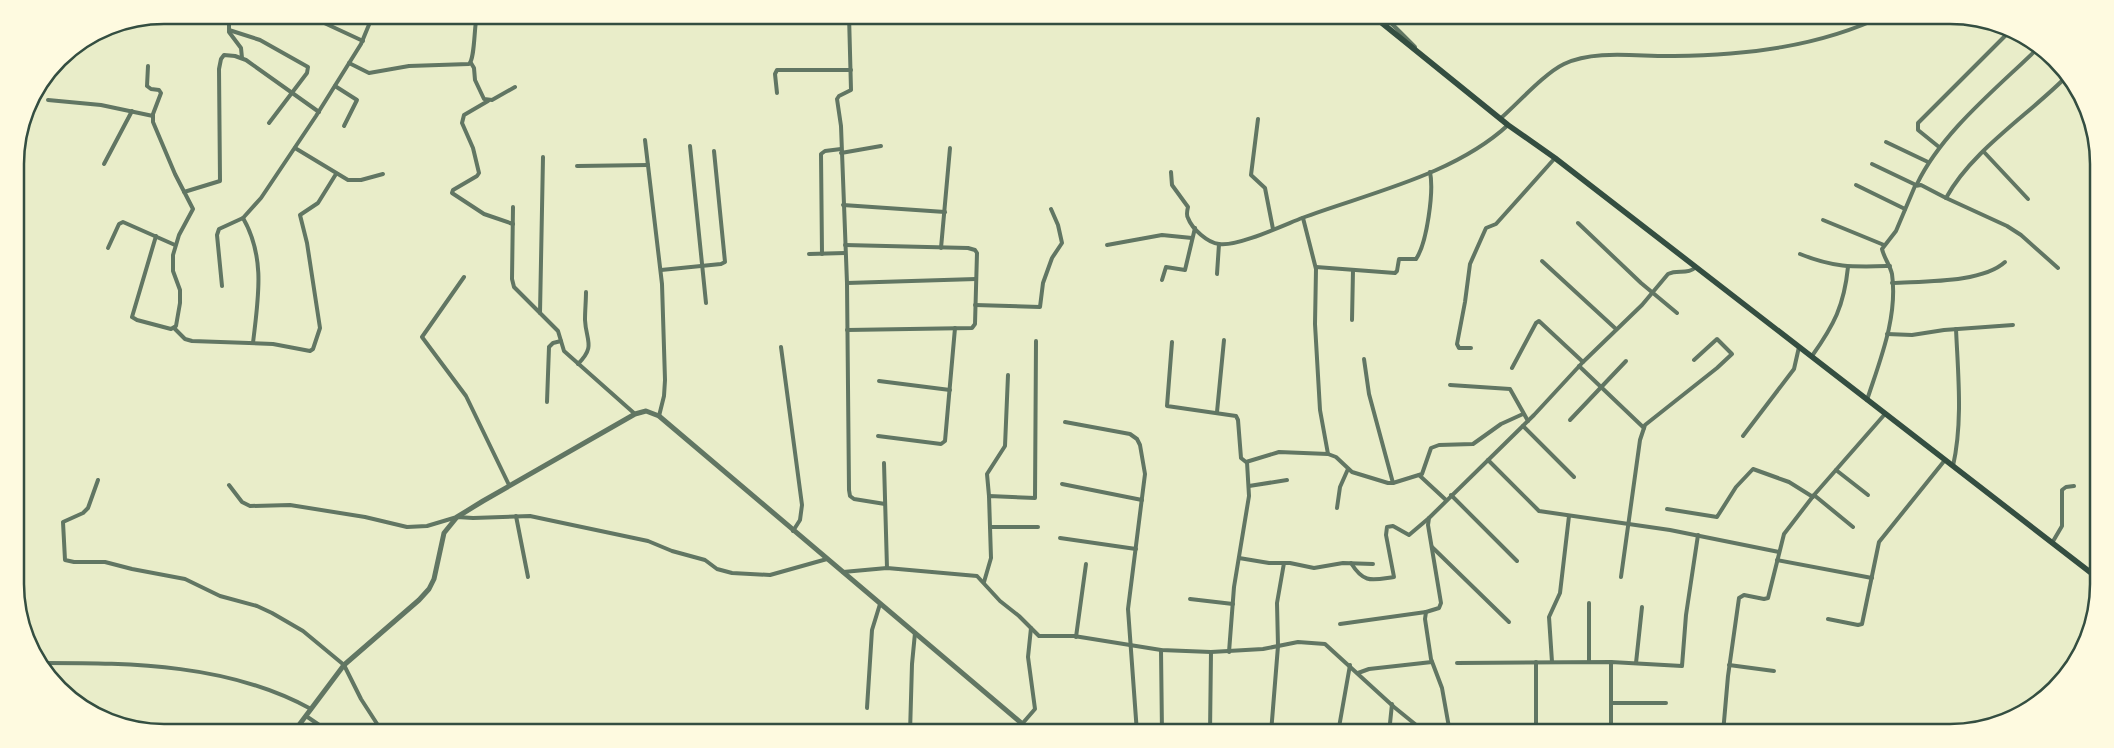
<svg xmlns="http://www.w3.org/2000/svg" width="2114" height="748" viewBox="0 0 2114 748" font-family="'Titillium Web',sans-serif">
<rect width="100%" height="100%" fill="#e9edc9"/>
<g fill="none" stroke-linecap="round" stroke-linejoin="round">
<!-- minor -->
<g stroke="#617663" stroke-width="4">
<path d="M229 15V32L241 48 242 58"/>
<path d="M307 15 363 41"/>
<path d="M849 15 851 90 839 96 837 99 841 126 847 283 849 490 850 496 854 499 885 504"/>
<path d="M1383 15 1415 47"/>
<path d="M229 30 260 40 308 67 307 73 269 123"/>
<path d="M349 63 369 73 409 66 469 64C475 59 474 26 477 15"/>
<path d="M471 63 474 68 475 80 484 99 492 100 515 87"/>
<path d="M148 66 147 86 151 89 159 90 161 93 153 114V122L175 174 193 209 179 235 173 255V271L180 290V303L176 326 171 329 137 320 132 317 156 236"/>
<path d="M335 86 357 100 344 126"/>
<path d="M777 93 775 74 777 70H851"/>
<path d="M48 100 101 105 153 116"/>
<path d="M488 101 464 115 462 123 473 148 479 173 477 176 453 190 452 193 484 214 513 224"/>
<path d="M1501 118C1518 103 1545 73 1564 64 1595 49 1640 57 1674 56 1746 55 1819 47 1885 15"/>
<path d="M1258 119 1251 175 1265 188 1273 229"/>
<path d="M645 140 662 284 665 380 664 396 659 416"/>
<path d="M1886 142 1928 162"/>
<path d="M690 146 706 303"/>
<path d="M1939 147 1918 130V123L2010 31"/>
<path d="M295 148 348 180H361L383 174"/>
<path d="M1984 152 2028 199"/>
<path d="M841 153 881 146"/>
<path d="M104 164 132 111"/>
<path d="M1872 164 1916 185"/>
<path d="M577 166 648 165"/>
<path d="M1171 172 1172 185 1188 207C1187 211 1186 215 1188 218 1192 229 1208 243 1219 244 1237 247 1284 225 1302 218 1369 193 1454 175 1508 125"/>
<path d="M1917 184C1942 132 1996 89 2037 49"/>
<path d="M1856 185 1905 209"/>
<path d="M184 192 220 181 219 69 221 59 224 55 235 56 246 60 319 112"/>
<path d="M1946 198 2007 226 2021 235 2058 268"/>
<path d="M843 205 945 212"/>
<path d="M513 207 512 279 514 287 558 331 564 351 635 414"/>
<path d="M243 218C266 258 258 299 253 343"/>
<path d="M1303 218 1316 269 1315 324 1320 410 1328 454"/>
<path d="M1823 220 1884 245"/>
<path d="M1578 223 1641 283 1677 313"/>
<path d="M845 245 968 248 975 250 977 253 975 324 972 328 847 330"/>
<path d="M1107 245 1162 235 1192 238"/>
<path d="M108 248 119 224 123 222 175 245"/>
<path d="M941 248 950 148"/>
<path d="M809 254 845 253"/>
<path d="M822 254 821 154 825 151 841 149"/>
<path d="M1800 254C1834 268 1853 267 1890 266"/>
<path d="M1542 261 1616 329"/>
<path d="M1316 267 1395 273 1397 271 1399 259H1416C1427 243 1434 191 1430 172"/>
<path d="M661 270 721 264 725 262 714 151"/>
<path d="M1217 274 1219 244"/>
<path d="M464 277 422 337 466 396 509 485"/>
<path d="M1162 280 1166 267 1185 270 1195 228"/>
<path d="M847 283 976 279"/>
<path d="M1892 283C1924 281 1982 283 2005 262"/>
<path d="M222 286 217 235 219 229 243 218 261 198 316 116 361 44 373 15"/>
<path d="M975 305 1040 307 1043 283 1052 258 1062 243 1058 225 1051 209"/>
<path d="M540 313 543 157"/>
<path d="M1352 320 1353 270"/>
<path d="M174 328 185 339 192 341 273 344 310 351 313 349 320 328 307 243 300 215 318 203 336 174"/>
<path d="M1887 334 1912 335 1944 330 2013 325"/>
<path d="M1172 342 1167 406 1236 416 1238 420 1241 458 1246 462 1279 452 1328 454 1336 457 1352 472 1388 483H1393L1422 474 1431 448 1439 445 1473 444 1501 424 1523 414"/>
<path d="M781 347 802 505 800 520 793 531"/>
<path d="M1471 348H1459L1457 344 1465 302 1470 264 1486 228 1496 224 1555 158"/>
<path d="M1812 356C1834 325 1844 306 1848 267"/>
<path d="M1364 359 1369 394 1393 483"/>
<path d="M578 364C596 346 586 341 585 320 585 310 586 301 586 292"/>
<path d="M1579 366 1644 428"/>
<path d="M1512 368 1536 323 1539 321 1583 362"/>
<path d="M879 381 950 390"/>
<path d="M1450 385 1510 389 1528 421"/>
<path d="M1867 400C1880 360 1898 317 1892 274 1890 265 1884 258 1882 249L1896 231 1915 186 1921 185 1946 198C1972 150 2030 114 2068 75"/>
<path d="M547 402 549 347 553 343 561 341"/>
<path d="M1217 412 1224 340"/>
<path d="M1570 420 1626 361"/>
<path d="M1065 422 1130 434 1137 439 1140 445 1145 474 1128 609 1137 733"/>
<path d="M1523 426 1574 477"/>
<path d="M878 436 941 444 945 441 955 328"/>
<path d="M1743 436 1794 369 1799 347"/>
<path d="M1488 460 1539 511 1670 530 1779 552"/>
<path d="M884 463 887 568"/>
<path d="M1953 466C1963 422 1958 374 1956 329"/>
<path d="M1836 470 1868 495"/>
<path d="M1419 475 1446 500"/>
<path d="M98 480 88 508 83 513 63 522 65 560 74 562H105L132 569 185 579 220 596 257 606 272 613 303 631 344 665 361 699 383 733"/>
<path d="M1062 484 1142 500"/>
<path d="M229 485 242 502 250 506 290 505 365 517 407 527 427 526 457 517 473 518 530 516 544 519 648 541 672 551 705 560 717 569 732 573 770 575 827 559"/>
<path d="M1249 486 1287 480"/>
<path d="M1451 495 1517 561"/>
<path d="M1814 495 1853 527"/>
<path d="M989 496 987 474 1005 446 1008 375"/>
<path d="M1337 508 1340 487 1348 469"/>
<path d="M1667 509 1717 517 1736 487 1753 469 1789 482 1813 497"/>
<path d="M516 516 528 577"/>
<path d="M990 527H1038"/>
<path d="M1060 538 1136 549"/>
<path d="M2052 543 2062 526V490L2066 487 2074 486"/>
<path d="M1432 547 1509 622"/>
<path d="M1239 558 1269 563H1290L1314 568 1343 563 1373 564"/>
<path d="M1777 560 1872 578"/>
<path d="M1351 563C1364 584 1372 580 1394 577L1386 535 1387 527 1393 526 1409 535 1429 518"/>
<path d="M843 572 887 568 977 576 1000 601 1019 616 1039 636H1074L1161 650 1211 652 1263 649 1298 642 1325 644 1394 707 1426 733"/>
<path d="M1621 577 1640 440 1645 425 1717 368 1732 354 1717 339 1694 360"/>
<path d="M984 582 991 558 989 496 1035 498 1036 341"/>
<path d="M1190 599 1233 604"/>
<path d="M1589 603V662"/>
<path d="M1828 619 1858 625 1862 624 1879 542 1945 460"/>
<path d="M1340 624 1426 612"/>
<path d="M1076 637 1086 564"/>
<path d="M1161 650 1162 733"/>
<path d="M1229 652 1234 587 1249 496 1247 462"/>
<path d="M1552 662 1549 617 1560 593 1569 516"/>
<path d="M43 663C134 663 229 664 311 709"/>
<path d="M1457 663 1611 662 1682 666 1686 615 1698 535"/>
<path d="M1636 663 1642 607"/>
<path d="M1729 665 1774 671"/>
<path d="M1358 673 1369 669 1432 662"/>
<path d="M1611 703H1666"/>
<path d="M867 708 872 630 880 604"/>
<path d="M306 716 331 733"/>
<path d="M1022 724 1035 709 1028 657 1031 628"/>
<path d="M479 733 522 727 528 728 531 733"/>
<path d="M910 733 912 664 915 633"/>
<path d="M1210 733 1211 652"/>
<path d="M1271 733 1278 646 1277 603 1284 563"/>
<path d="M1338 733 1350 665"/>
<path d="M1389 733 1392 704"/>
<path d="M1450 733 1442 688 1431 659 1425 619 1426 612 1439 608 1441 603 1428 525 1429 518 1534 415 1583 362 1642 305 1668 274C1678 269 1686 275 1695 268"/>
<path d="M1536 733V662"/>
<path d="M1611 733V662"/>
<path d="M1723 733 1728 676 1739 598 1744 595 1764 599 1768 598 1784 534 1814 495 1885 414"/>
</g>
<!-- tertiary -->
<path stroke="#617663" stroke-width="5" d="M293 733 344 665 419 600 429 589 434 579 444 533 457 517 483 501 635 414 646 411 659 416 1033 733"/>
<!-- secondary -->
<path stroke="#344e41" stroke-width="5.5" d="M1372 15 1508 125 1555 158 2099 579"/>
</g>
<!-- crop -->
<path d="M0 0H2114V748H0ZM164 24H1950A140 140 0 0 1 2090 164V584A140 140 0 0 1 1950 724H164A140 140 0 0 1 24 584V164A140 140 0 0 1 164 24Z" fill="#fefae0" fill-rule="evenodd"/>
<path fill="none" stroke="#344e41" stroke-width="2.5" d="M164 24H1950A140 140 0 0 1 2090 164V584A140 140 0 0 1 1950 724H164A140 140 0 0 1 24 584V164A140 140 0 0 1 164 24Z"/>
</svg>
